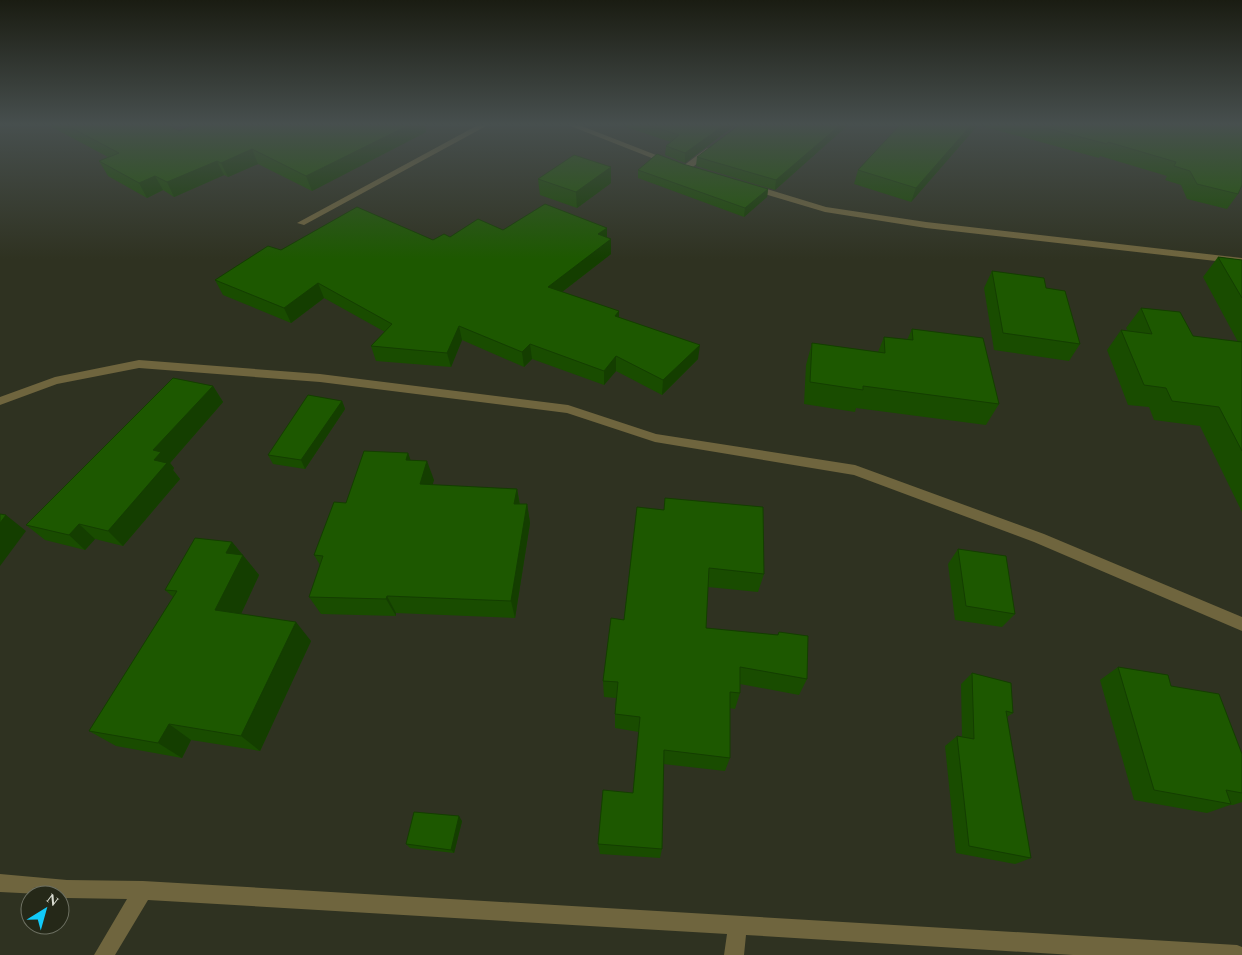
<svg xmlns="http://www.w3.org/2000/svg" width="1242" height="955" viewBox="0 0 1242 955" font-family="Spectral,serif">
<rect width="100%" height="100%" fill="#2f3221"/>
<g fill="none" stroke-linecap="round" stroke-linejoin="round">
<!-- minor -->
<g fill="#6f653e" fill-rule="evenodd">
<path d="M478 125H488L304 225 297 223Z"/>
<path d="M568 125H579L674 162 667 164Z"/>
<path d="M707 148 714 150 689 170H683V166Z"/>
<path d="M748 185H754L826 207 926 222 1242 258V264L926 228 825 212 748 189Z"/>
<path d="M139 360 320 374 568 405 656 434 855 465 1044 534 1242 617V631L1034 542 854 475 655 442 567 413 320 382 139 368 57 384 0 405V397L55 377Z"/>
<path d="M0 874 67 880 143 881 1237 945 1242 947V955H1073L746 935 744 955H724L727 934 148 900 115 955H94L127 899 67 898H60V895L0 892Z"/>
</g>
</g>
<!-- wall -->
<g fill="#194c00">
<path d="M48 125H167L179 131 194 125H425L426 132 312 191 258 164 228 177 224 175 174 197 163 190 147 198 108 176 99 161 108 157Z"/>
<path d="M620 125H735L685 163 665 155 666 146 671 142Z"/>
<path d="M848 125 775 190 696 166 697 157Z"/>
<path d="M978 125 911 202 854 184 858 170Z"/>
<path d="M978 125H1242L1238 194 1227 209 1187 199 1181 185 1165 180 1167 176 1100 156 1099 158Z"/>
<path d="M638 170 768 189 767 197 744 217 638 178Z"/>
<path d="M538 179 611 183 577 208 540 195Z"/>
<path d="M607 228V238L611 254 562 292 619 318 698 359 662 395 616 371 604 385 532 359 524 367 462 340 451 367 376 361 371 346 385 332 324 298 291 323 223 295 215 280 281 250 433 240 450 237 503 230Z"/>
<path d="M1218 257 1242 260V512L1200 426 1154 420 1149 407 1128 405 1107 350 1121 330 1128 331 1126 328 1141 308 1193 336 1238 342 1203 277Z"/>
<path d="M992 271 1046 288 1080 344 1069 361 994 350 984 288Z"/>
<path d="M912 329 999 404 986 425 856 408 855 412 804 404 806 365 812 343 878 352 884 337 907 340Z"/>
<path d="M213 386 223 402 170 463 174 468 173 470 180 479 123 546 95 539 85 550 45 540 26 525Z"/>
<path d="M342 401 345 409 305 469 273 464 268 455Z"/>
<path d="M408 453 410 460 434 480 432 485 517 489 520 504H527L530 523 515 618 396 613V616L321 614 309 597 320 565 314 555 346 503Z"/>
<path d="M637 507 764 574 758 592 708 587 706 628 777 635 779 632 807 679 799 695 740 684V693L735 709 730 708V758L725 771 663 764 662 849 660 858 600 854 598 844 633 793 639 732 615 728V714L616 698 604 697 603 681 624 620Z"/>
<path d="M232 542 259 575 241 614 311 641 260 751 191 740 182 758 116 746 89 731 173 597 165 590Z"/>
<path d="M958 549 1015 614 1002 627 955 620 948 564Z"/>
<path d="M1118 667 1171 686 1242 754V802L1233 805H1230L1207 813 1134 800 1100 680Z"/>
<path d="M972 673 1013 713 1007 717 1031 858 1015 864 956 853 945 746 957 736 962 737 961 684Z"/>
<path d="M462 821 454 853 410 848 406 844Z"/>
</g>
<!-- shaded-wall -->
<g fill="#143e00">
<path d="M409 125H425L426 132 312 191 306 176Z"/>
<path d="M724 125H735L685 163V153Z"/>
<path d="M840 125H848L775 190 776 180Z"/>
<path d="M971 125H978L911 202 916 188Z"/>
<path d="M252 149 258 164 228 177 221 163Z"/>
<path d="M217 161 224 175 174 197 167 182Z"/>
<path d="M611 167V183L577 208 576 192Z"/>
<path d="M155 176 163 190 147 198 139 183Z"/>
<path d="M768 189 767 197 744 217 745 208Z"/>
<path d="M607 228V242L611 239V254L549 302 548 287 598 234Z"/>
<path d="M318 283 324 298 291 323 284 308Z"/>
<path d="M619 311V326L615 316Z"/>
<path d="M459 326 462 340 451 367 447 353Z"/>
<path d="M530 344 532 359 524 367 522 352Z"/>
<path d="M700 345 698 359 662 395 663 380Z"/>
<path d="M616 356V371L604 385V371Z"/>
<path d="M213 386 223 402 170 463 174 468 173 470 180 479 123 546 108 531 154 460 153 450Z"/>
<path d="M342 401 345 409 305 469 301 460Z"/>
<path d="M408 453 415 472 406 460Z"/>
<path d="M427 461 434 480 427 503 420 484Z"/>
<path d="M517 489 520 507 514 504Z"/>
<path d="M527 504 530 523 515 618 511 601Z"/>
<path d="M6 515 26 531 0 566V523Z"/>
<path d="M79 524 95 539 85 550 69 535Z"/>
<path d="M232 542 259 575 234 629 215 610 226 553Z"/>
<path d="M387 596 396 613V616L386 599Z"/>
<path d="M296 622 311 641 260 751 241 736Z"/>
<path d="M169 724 191 740 182 758 158 743Z"/>
<path d="M459 816 462 821 454 853 451 850Z"/>
</g>
<!-- building -->
<g fill="#1d5800" stroke="#143e00">
<path d="M66 125H167L179 131 194 125H409L306 176 252 149 221 163 217 161 167 182 155 176 139 183 99 161 119 153Z"/>
<path d="M648 125H724L685 153 666 146 679 135Z"/>
<path d="M739 125H840L776 180 697 157Z"/>
<path d="M900 125H971L916 188 858 170Z"/>
<path d="M1035 125H1242V185L1238 194 1197 184 1190 171 1174 166 1176 162 1108 142 1107 144Z"/>
<path d="M657 154 683 164 768 189 745 208 638 170Z"/>
<path d="M574 155 611 167 576 192 538 179Z"/>
<path d="M545 204 607 228 598 234 611 239 548 287 619 311 615 316 700 345 663 380 616 356 604 371 530 344 522 352 459 326 447 353 371 346 392 324 318 283 284 308 215 280 268 246 281 250 357 207 433 240 444 234 450 237 478 219 503 230Z"/>
<path d="M1218 257 1242 260V298Z"/>
<path d="M992 271 1044 278 1046 288 1065 291 1080 344 1003 333Z"/>
<path d="M1141 308 1180 312 1193 336 1242 342V451L1219 407 1172 401 1166 388 1144 385 1121 330 1152 334Z"/>
<path d="M912 329 983 338 999 404 863 386V390L810 382 812 343 885 353 884 337 913 340Z"/>
<path d="M173 378 213 386 153 450 161 452 154 460 167 463 108 531 79 524 69 535 26 525Z"/>
<path d="M308 395 342 401 301 460 268 455Z"/>
<path d="M364 451 408 453 406 460 427 461 420 484 517 489 514 504H527L511 601 387 596 386 599 309 597 323 556 314 555 334 502 346 503Z"/>
<path d="M665 498 763 507 764 574 709 568 706 628 778 635 779 632 808 636 807 679 740 667V693L730 692V758L664 750 662 849 598 844 603 790 633 793 640 717 615 714 618 682 603 681 611 618 624 620 637 507 664 510Z"/>
<path d="M0 514 6 515 0 523Z"/>
<path d="M195 538 232 542 226 553 243 555 215 610 296 622 241 736 169 724 158 743 89 731 177 591 165 590Z"/>
<path d="M958 549 1006 556 1015 614 966 606Z"/>
<path d="M1118 667 1168 675 1171 686 1219 694 1242 754V793L1226 790 1231 804 1154 790Z"/>
<path d="M972 673 1011 683 1013 713 1006 711 1031 858 969 846 957 736 974 739Z"/>
<path d="M414 812 459 816 451 850 406 844Z"/>
</g>
<!-- sky -->
<linearGradient id="sky" x2="0" y2="1"><stop stop-color="#1a1c12"/><stop offset="0.48" stop-color="#474f4e"/><stop offset="1" stop-color="#474f4e" stop-opacity="0"/></linearGradient>
<rect width="1242" height="259" fill="url(#sky)"/>
<!-- north arrow -->
<g transform="translate(45 910) rotate(37)"><circle r="24" fill="#252818" stroke="#6d7062"/>
<path d="M0-4L9 19L0 12L-9 19Z" fill="#11cafa"/>
<text y="-8" font-size="14" font-weight="bold" text-anchor="middle" fill="#d9dbd0">N</text>
</g>
</svg>
